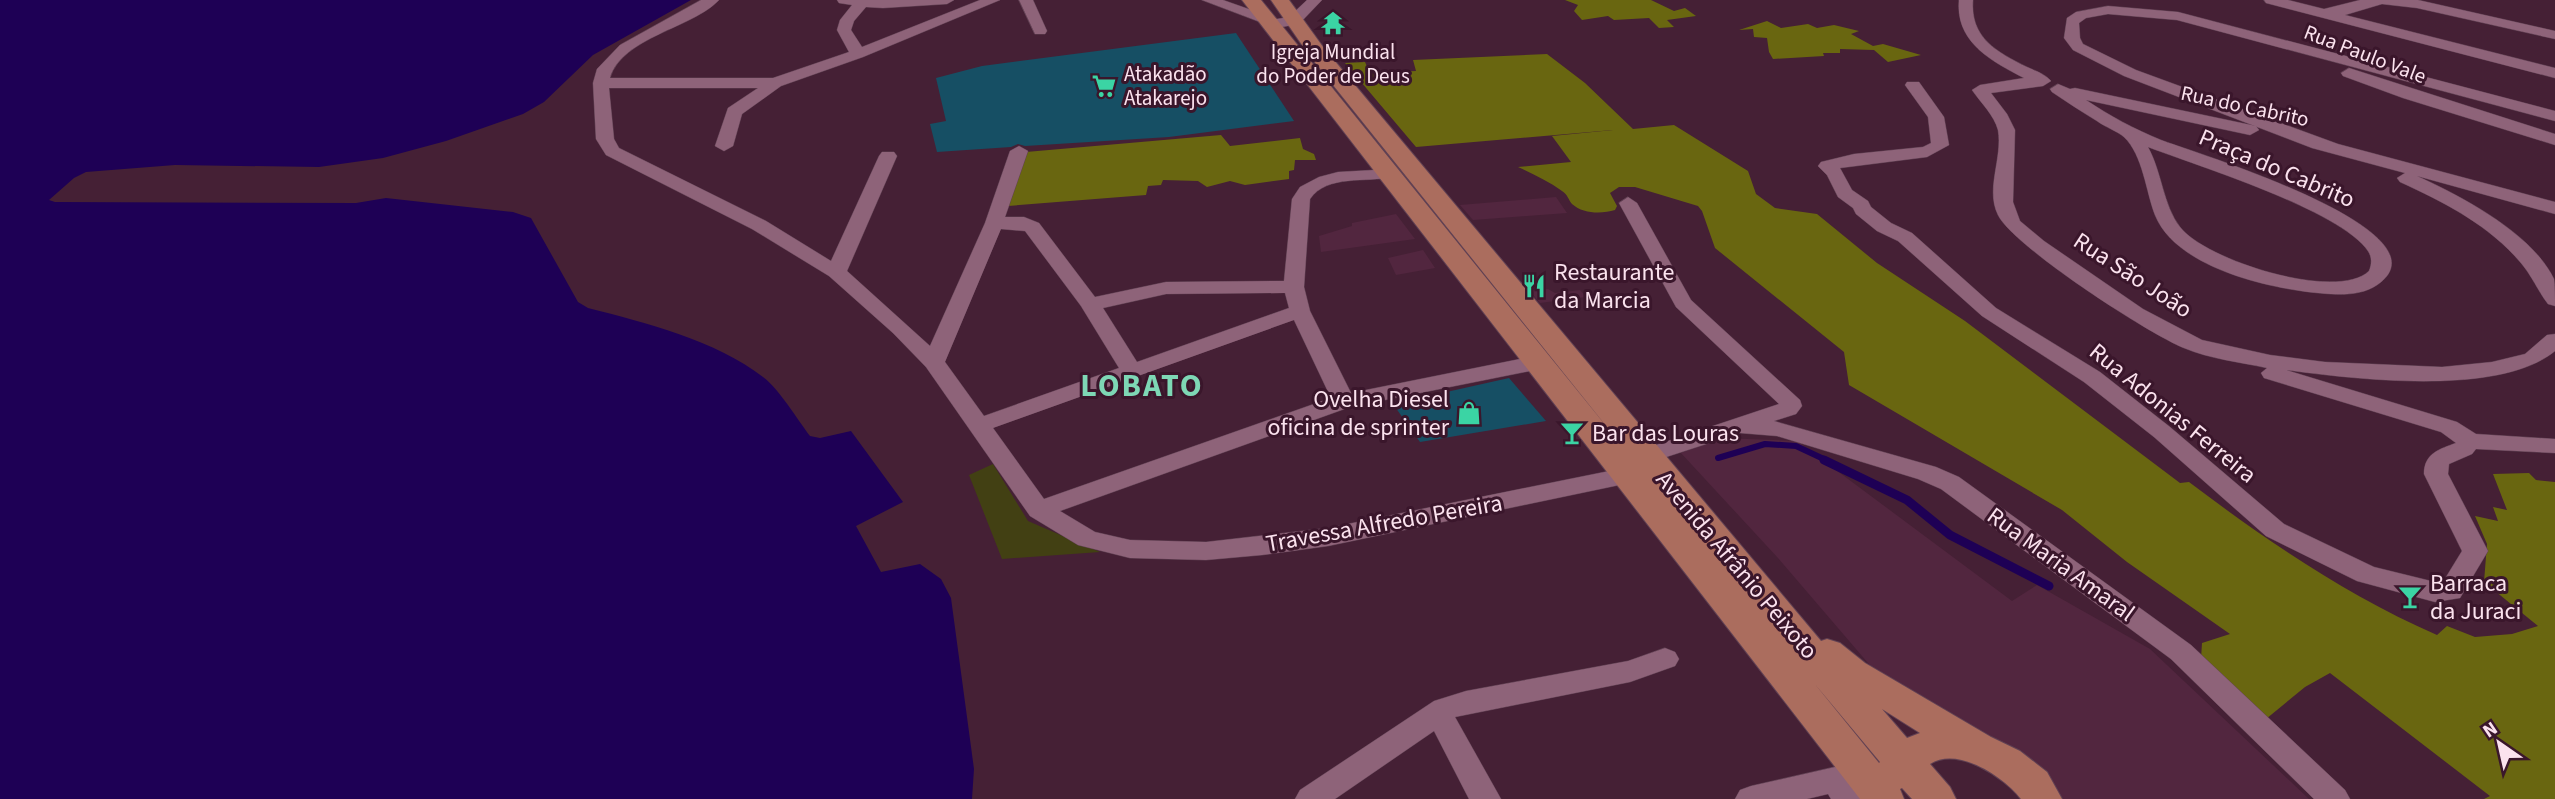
<svg xmlns="http://www.w3.org/2000/svg" width="2555" height="799" viewBox="0 0 2555 799" font-family="'Source Sans 3',sans-serif">
<rect width="100%" height="100%" fill="#452035"/>
<!-- built -->
<g fill="#52263f">
<path d="M1556 197 1567 213 1473 220 1460 205Z"/>
<path d="M1396 214 1415 239 1321 252 1319 236 1352 226V223Z"/>
<path d="M1423 250 1435 268 1396 275 1388 258Z"/>
<path d="M1548 289 1555 293 1580 290 1586 297 1540 303 1529 290Z"/>
<path d="M1722 438 1797 441 2012 601 2037 585 2150 649 2309 799H2063L2049 781 1874 670 1778 558 1680 452Z"/>
</g>
<!-- green -->
<path fill="#424013" d="M993 464 1028 521 1100 552 1002 559 969 475Z"/>
<!-- forest -->
<g fill="#696610">
<path d="M1565 0H1651L1674 11 1685 8 1696 16 1667 20 1674 27 1659 28 1649 18 1614 20 1608 16 1582 20 1574 11 1578 5Z"/>
<path d="M1767 21 1781 28 1808 24 1817 28 1834 25 1859 31 1851 34 1873 46 1883 44 1921 55 1888 62 1874 50 1840 49V53H1823L1824 56 1773 59 1769 52 1767 38 1754 37 1753 29 1739 30Z"/>
<path d="M1547 54 1585 83 1633 129 1674 125 1748 171 1756 194 1775 208 1817 214 1877 263 1965 321 2180 483 2189 482C2267 541 2348 596 2437 635L2447 626 2475 637 2512 634 2538 626 2484 582 2487 544 2475 516 2498 521 2493 507 2507 510 2493 474 2529 473 2536 480 2555 482V799H2484L2490 796 2330 673 2305 687 2266 719 2201 659 2202 643 2230 634 2127 562 2062 510 1849 385 1844 352 1715 248 1702 211 1698 206 1635 187H1619L1610 193 1617 206 1615 210C1602 214 1583 214 1572 204 1568 199 1568 195 1562 191 1548 181 1533 174 1518 167L1571 162 1552 136 1613 130 1416 147 1345 63 1365 62 1370 73 1416 71 1413 60Z"/>
<path d="M1221 135 1230 146 1300 138 1303 149 1314 154 1316 160H1295L1294 170 1289 171V179L1245 185 1230 181 1207 187 1198 181 1163 180 1161 185 1148 186 1146 195 1008 206 1026 152Z"/>
</g>
<!-- water -->
<path fill="#1e0055" d="M0 0H691L593 55 544 102 523 114 446 141 383 158 319 167 175 165 86 172 74 178 49 200 55 202 356 203 386 198 513 212 531 218 578 302 588 308C644 322 717 341 763 377 780 390 797 419 810 436L820 438 851 431 903 502 856 526 881 572 920 564 941 579 951 598 974 769 972 799H0Z"/>
<g fill="none" stroke-linecap="round" stroke-linejoin="round">
<!-- stream-far1 -->
<path stroke="#1e0055" stroke-width="6" d="M1718 458 1765 444 1796 446 1828 461"/>
<!-- stream -->
<path stroke="#1e0055" stroke-width="9" d="M1824 460 1907 500 1950 535 2049 586"/>
</g>
<!-- building -->
<g fill="#164f64">
<path d="M1236 33 1294 121 1169 137 1025 146 1018 144 1011 147 937 152 930 124 946 121 936 78 982 66Z"/>
<path d="M1509 378 1546 421 1420 442 1393 404Z"/>
</g>
<g fill="none" stroke-linecap="round" stroke-linejoin="round">
<!-- minor casing -->
<g stroke="#604153" stroke-width="1">
<g id="minor">
<path d="M701 0H719C693 28 622 37 610 78H773L849 52 837 30 840 20 852 5 839 3 837 0H954L947 4 883 8 866 7 854 21 851 30 862 47 980 0H1000L863 57 781 86 742 114 733 146 724 151 715 146 728 108 758 88H609L614 139 619 148 766 221 831 261 879 156 882 152H894L897 156 847 271 930 346 985 223 1010 151 1019 146 1028 151 1005 217H1024L1039 223 1095 297 1166 282 1284 281 1292 199 1300 187 1319 177 1338 172 1392 169 1395 173 1392 177C1367 183 1327 174 1310 199L1304 287 1310 311 1351 393 1540 355 1548 357 1551 362 1548 367 1540 369 1350 407 1060 511 1095 532 1130 540 1206 542 1328 528 1629 467 1638 469 1641 475 1638 481 1629 483 1328 546 1262 555 1206 560 1130 558 1078 545 1030 516 926 367 893 333 829 276 752 229 606 155 596 139 593 83 597 69 620 45ZM1001 229 1025 231 1081 306 1119 368 984 416 945 362ZM1285 293 1289 308 1137 362 1103 308 1166 294ZM1294 320 1331 398 1044 499 993 428Z"/>
<path d="M1019 0H1033L1047 31 1045 34H1035Z"/>
<path d="M1202 0H1223L1277 19 1289 17 1307 0H1322L1299 24 1276 28Z"/>
<path d="M1959 0H1973C1970 38 1997 52 2027 67 2036 71 2045 74 2051 81L2043 86 1991 93 2007 114 2015 130 2013 202 2020 221 2044 241 2143 309 2202 340 2270 355 2325 362 2442 367 2492 362 2525 354 2547 335 2555 334V351C2499 397 2355 379 2286 370L2457 422 2476 434 2555 439V453L2476 449 2472 454 2449 464 2448 474 2488 551 2460 598 2435 602 2357 581 2266 536 2154 437 2084 382 1982 316 1898 241 1877 231 1856 214 1853 208 1838 197 1827 175 1818 166 1821 162 1854 154 1923 147 1931 143 1928 117 1905 85 1907 82H1919L1944 117 1949 145 1927 157 1840 168 1852 190 1868 201 1871 207 1891 223 1912 233 1996 308 2100 372 2170 427 2284 524 2374 567 2435 582H2443L2462 551 2424 474C2424 453 2440 449 2456 443L2441 432 2264 378 2261 373 2267 368C2240 362 2210 359 2184 348 2149 334 2013 246 1998 215 1985 189 2003 158 1998 130 1994 115 1981 103 1972 90L1980 85 2024 78C1991 61 1955 42 1959 0Z"/>
<path d="M2264 0H2288L2324 9 2360 0H2418L2555 31V39L2417 8 2382 4 2345 15 2555 68V78L2266 3Z"/>
<path d="M2108 6 2178 12 2555 111V121L2177 20 2108 14 2086 18 2079 23 2080 38 2083 44 2136 70 2338 144 2555 202V214L2417 176C2461 196 2532 233 2554 279 2555 287 2555 298 2555 306L2548 304C2538 291 2532 276 2521 263 2489 225 2444 202 2400 182L2397 178 2405 173 2312 148 2124 76 2073 50 2064 38 2067 18 2076 12Z"/>
<path d="M2349 68 2555 134V145L2403 98 2343 76 2341 73Z"/>
<path d="M2058 84 2070 89 2075 88 2256 126 2259 130 2250 135 2086 100C2110 116 2134 129 2161 140 2189 151 2456 231 2377 285 2364 294 2346 295 2331 294 2278 291 2177 270 2155 215 2146 192 2143 155 2124 137 2117 131 2105 127 2097 121 2082 112 2067 102 2052 92L2050 89ZM2148 147C2198 166 2340 210 2368 251 2372 257 2372 264 2369 271 2337 302 2205 260 2180 227 2163 205 2162 172 2148 147Z"/>
<path d="M1628 197 1637 203 1691 300 1800 400 1802 406 1796 414 1774 421 1936 467 1959 477 2191 645 2345 790 2350 799H2314L2171 659 1941 489 1918 479 1777 436 1740 433 1654 461 1646 464 1638 461 1634 456 1638 451 1779 404 1676 307 1619 203Z"/>
<path d="M1665 648 1675 652 1679 659 1675 666 1630 682 1455 717 1501 799H1469L1434 731 1335 799H1295L1300 790 1434 701 1466 691 1628 661Z"/>
<path d="M1835 767 1846 771 1865 799H1831L1828 794 1807 799H1735L1740 790 1751 786Z"/>
</g>
</g>
<!-- major casing -->
<g stroke="#604153" stroke-width="2">
<path id="major" d="M1242 0H1261L1619 442 1309 55 1271 0H1289L1323 47 1821 641 1827 639 1840 643 1865 663 1991 737 2020 751 2047 772 2062 799H2021C2004 777 1958 746 1930 764L1950 787 1956 799H1912L1902 788 1900 789 1904 799H1860ZM1814 683 1880 762 1879 763ZM1882 709 1920 733 1907 738Z"/>
</g>
<!-- minor -->
<use href="#minor" fill="#8e6379" fill-rule="evenodd"/>
<!-- major -->
<use href="#major" fill="#ab6d5e" fill-rule="evenodd"/>
</g>
<!-- icons -->
<defs>
<g id="temple-bare" transform="scale(1.89)"><path d="M0-6L5-2H3V0L6.5 2.5H4V6H1.5V3h-3V6H-4V2.5H-6.5L-3 0V-2H-5Z" fill="#3bd4a4" stroke="#3a162b" stroke-width="2.5" paint-order="stroke"/></g>
<g id="supermarket-bare" transform="scale(1.89)"><path d="M-6-5.5h2.5l.6 2H6L4.5 2H-2.5L-4.4-4H-6ZM-1.5 3.2a1.3 1.3 0 1 0 .1 0ZM3 3.2a1.3 1.3 0 1 0 .1 0Z" fill="#3bd4a4" stroke="#3a162b" stroke-width="2.5" paint-order="stroke"/></g>
<g id="restaurant-bare" transform="scale(1.89)"><path d="M-5-6h1v4h1v-4h1v4h1v-4h1v5L-1.5 .5V6h-2V.5L-5-1ZM5-6V6H3V1.5H1.5Q1.5-4 5-6Z" fill="#3bd4a4" stroke="#3a162b" stroke-width="2.5" paint-order="stroke"/></g>
<g id="shop-bare" transform="scale(1.89)"><path d="M-5-2.5h2.3a2.7 3.5 0 0 1 5.4 0H5L5.5 6h-11ZM-1.5-2.5h3a1.5 2.3 0 0 0-3 0Z" fill="#3bd4a4" stroke="#3a162b" stroke-width="2.5" paint-order="stroke"/></g>
<g id="bar-bare" transform="scale(1.89)"><path d="M-6-5H6L.8 .8V4.5H3.5V6h-7V4.5H-.8V.8Z" fill="#3bd4a4" stroke="#3a162b" stroke-width="2.5" paint-order="stroke"/></g>
</defs>
<g fill-rule="evenodd">
<use href="#temple-bare" x="1333" y="23"/>
<use href="#supermarket-bare" x="1104" y="86"/>
<use href="#restaurant-bare" x="1534" y="286"/>
<use href="#shop-bare" x="1469" y="413"/>
<use href="#bar-bare" x="1572" y="433"/>
<use href="#bar-bare" x="2410" y="597"/>
</g>
<g text-anchor="middle" stroke-width="6" stroke-linejoin="round" paint-order="stroke">
<!-- far-poi labels -->
<g font-size="21" fill="#fbe2ee" stroke="#3a162b">
<text x="1333" y="59">Igreja Mundial<tspan x="1333" dy="24">do Poder de Deus</tspan></text>
<text x="1124" y="81" text-anchor="start">Atakadão<tspan x="1124" dy="24">Atakarejo</tspan></text>
</g>
<!-- far-street labels -->
<g font-size="21" fill="#fbe2ee" stroke="#3a162b">
<text transform="translate(2365 54) rotate(21)" y="7">Rua Paulo Vale</text>
<text transform="translate(2245 106) rotate(12)" y="7">Rua do Cabrito</text>
</g>
<!-- street labels -->
<g font-size="24" fill="#fbe2ee" stroke="#3a162b">
<text transform="translate(2277 168) rotate(23)" y="8">Praça do Cabrito</text>
<text transform="translate(2133 275) rotate(33)" y="8">Rua São João</text>
<text transform="translate(2173 413) rotate(39)" y="8">Rua Adonias Ferreira</text>
<text transform="translate(1384 523) rotate(-10)" y="8">Travessa Alfredo Pereira</text>
<text transform="translate(2061 564) rotate(36)" y="8">Rua Maria Amaral</text>
<text transform="translate(1737 565) rotate(50)" y="8">Avenida Afrânio Peixoto</text>
</g>
<!-- poi labels -->
<g font-size="24" fill="#fbe2ee" stroke="#3a162b" text-anchor="start">
<text x="1554" y="280">Restaurante<tspan x="1554" dy="28">da Marcia</tspan></text>
<text x="1449" y="407" text-anchor="end">Ovelha Diesel<tspan x="1449" dy="28">oficina de sprinter</tspan></text>
<text x="1592" y="441">Bar das Louras</text>
<text x="2430" y="591">Barraca<tspan x="2430" dy="28">da Juraci</tspan></text>
</g>
<!-- district labels -->
<g font-size="32" font-weight="bold" letter-spacing="2" fill="#7ed7b5" stroke="#3a162b">
<text x="1142" y="396">LOBATO</text>
</g>
</g>
<!-- north arrow -->
<g transform="translate(2499 743) rotate(326)" stroke="#3a162b" stroke-width="5" paint-order="stroke">
<path d="M0-5L12 26L0 18L-12 26Z" fill="#fbe2ee"/>
<text y="-10" font-size="19" font-weight="bold" text-anchor="middle" fill="#fbe2ee">N</text>
</g>
</svg>
